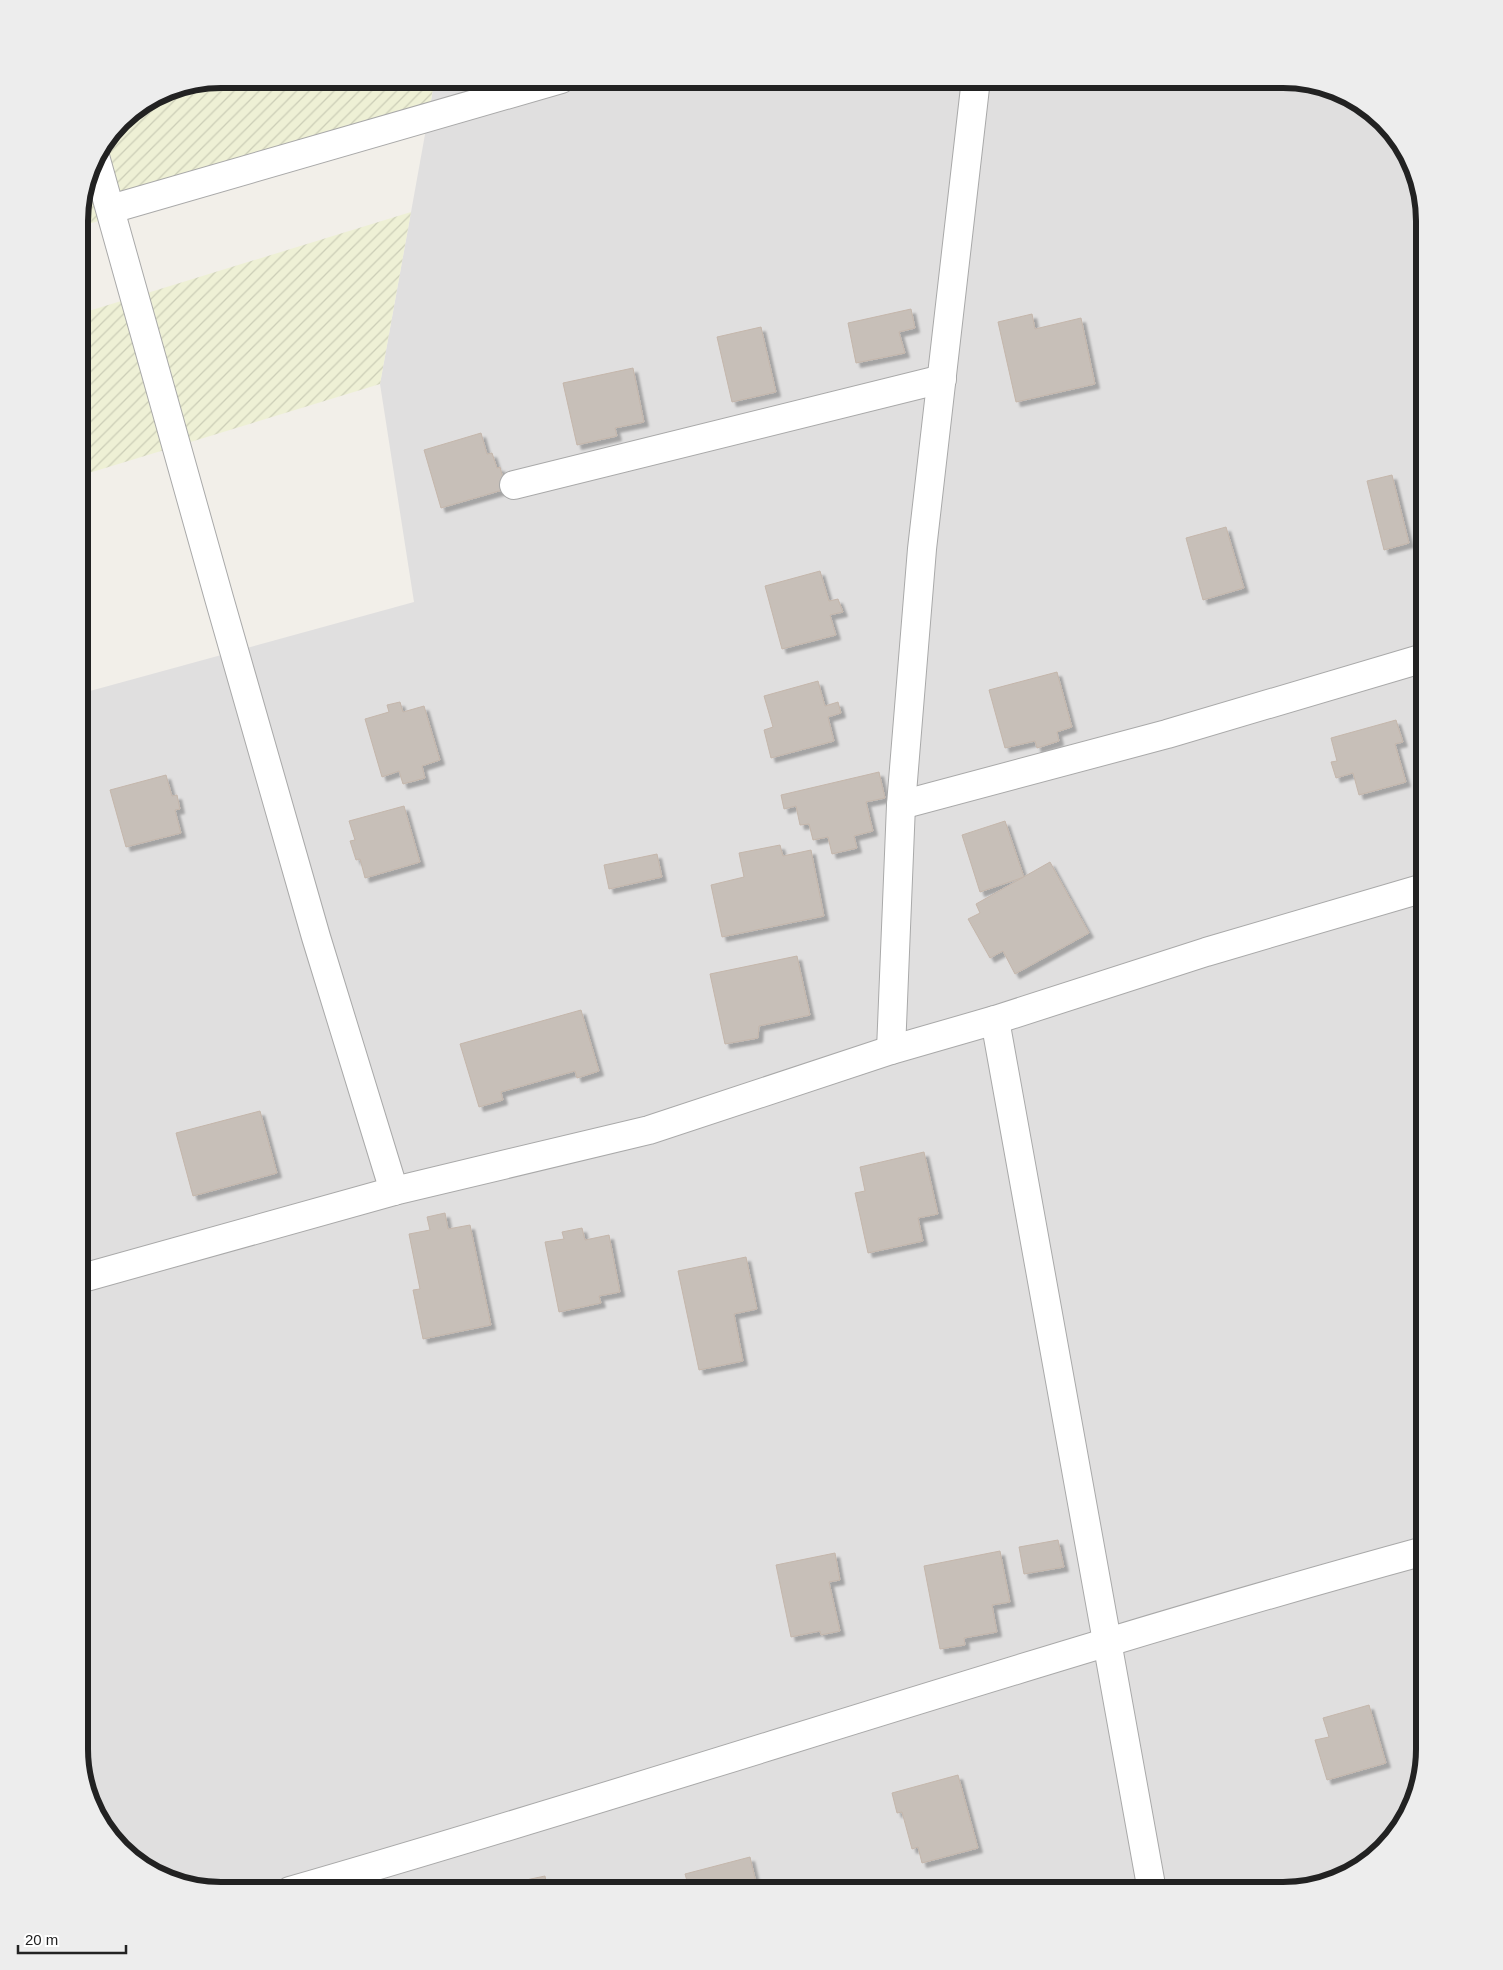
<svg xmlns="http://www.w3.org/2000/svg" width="1503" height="1970" viewBox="0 0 1503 1970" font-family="Helvetica,sans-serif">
<defs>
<pattern id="farmland-furrows" width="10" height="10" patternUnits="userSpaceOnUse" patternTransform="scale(1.25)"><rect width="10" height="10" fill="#eef0d5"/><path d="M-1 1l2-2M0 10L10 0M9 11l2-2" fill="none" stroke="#ccceb7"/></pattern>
<filter id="shadow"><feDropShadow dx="4.5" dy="4.5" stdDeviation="1" flood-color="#0004"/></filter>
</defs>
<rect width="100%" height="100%" fill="#f2efe9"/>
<!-- residential -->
<path fill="#e0dfdf" d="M435 79H1292L1353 98 1401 142 1424 220V1750L1405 1820 1361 1868 1283 1891H220L150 1872 102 1828 79 1750V694L414 602 380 384Z"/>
<!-- farmland -->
<g fill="url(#farmland-furrows)">
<path d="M220 79H435L427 120 79 227V211L93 157 127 114 166 89Z"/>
<path d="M411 212 380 384 79 476V314Z"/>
</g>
<!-- building -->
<g fill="#c7bfb8" stroke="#c4b6ab" filter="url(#shadow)">
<path d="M911 309 915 328 899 332 905 353 856 363 848 323Z"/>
<path d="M1032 314 1035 329 1081 318 1095 384 1016 402 998 322Z"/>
<path d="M761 327 776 392 732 402 717 337Z"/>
<path d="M633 368 644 422 615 428 617 436 577 445 563 383Z"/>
<path d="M481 433 487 454 492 453 497 468 500 467 506 489 441 508 424 450Z"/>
<path d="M1392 475 1409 543 1384 550 1367 481Z"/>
<path d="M1226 527 1244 588 1203 600 1186 538Z"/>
<path d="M820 571 829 601 838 599 843 612 830 615 836 635 782 649 765 586Z"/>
<path d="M1057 672 1072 727 1057 732 1059 741 1037 748 1035 741 1005 748 989 690Z"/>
<path d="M818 681 825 706 838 702 841 713 828 717 834 741 771 758 764 730 773 727 764 696Z"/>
<path d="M400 702 403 712 424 706 440 760 422 766 425 778 403 784 399 771 382 777 365 719 389 712 387 705Z"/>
<path d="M1396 720 1403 742 1395 744 1406 782 1359 795 1353 773 1336 778 1331 762 1337 761 1331 738Z"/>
<path d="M879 772 885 798 866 802 873 831 854 836 857 848 832 854 828 837 813 840 809 824 800 825 796 806 784 809 781 795Z"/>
<path d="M166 775 172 796 177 795 180 809 175 810 181 833 126 847 110 790Z"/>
<path d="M404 806 420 862 365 878 360 859 356 860 350 841 355 840 349 821Z"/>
<path d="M1005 821 1024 877 980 892 962 835Z"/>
<path d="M780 845 783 856 811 850 824 916 722 937 711 885 744 877 739 853Z"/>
<path d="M657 854 662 877 609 889 604 865Z"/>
<path d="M1050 862 1089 933 1015 974 1003 951 990 958 968 919 980 913 976 904Z"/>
<path d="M797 956 810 1015 759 1026 758 1038 725 1044 710 974Z"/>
<path d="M581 1010 599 1071 577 1078 575 1071 501 1092 503 1100 479 1107 460 1044Z"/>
<path d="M260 1111 277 1173 193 1196 176 1133Z"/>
<path d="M924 1152 938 1214 918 1218 923 1241 868 1253 855 1193 865 1191 860 1167Z"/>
<path d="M445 1213 448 1229 470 1225 491 1325 423 1339 413 1290 420 1289 409 1234 430 1230 427 1217Z"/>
<path d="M582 1228 585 1240 609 1235 620 1292 599 1296 601 1303 559 1312 545 1242 564 1239 562 1232Z"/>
<path d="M746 1257 757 1309 734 1314 743 1361 699 1370 678 1271Z"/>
<path d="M1058 1540 1064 1567 1024 1574 1019 1547Z"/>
<path d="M1000 1551 1010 1602 992 1605 997 1632 964 1638 965 1645 940 1649 924 1566Z"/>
<path d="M835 1553 840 1580 829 1582 840 1631 821 1635 820 1631 791 1637 776 1565Z"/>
<path d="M1369 1705 1386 1763 1327 1780 1315 1740 1329 1737 1323 1718Z"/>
<path d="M958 1775 978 1848 922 1863 918 1847 912 1849 902 1812 897 1813 892 1793Z"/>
<path d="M750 1857 758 1891H690L685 1874Z"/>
<path d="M545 1876 548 1891H489L488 1888Z"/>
</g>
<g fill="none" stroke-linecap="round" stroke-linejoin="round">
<!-- street casing -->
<g stroke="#a9a9a9" stroke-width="30">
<g id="street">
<path d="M95 156 219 598 316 937 394 1191"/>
<path d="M111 209 561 79"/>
<path d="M514 485 942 379"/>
<path d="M901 805 1167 734 1424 658"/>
<path d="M995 1020 1152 1891"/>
<path d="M891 1050 901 805 922 549 976 79"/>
<path d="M79 1279 394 1191 649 1130 891 1050 995 1020 1206 952 1424 888"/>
<path d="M290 1891C669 1782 1043 1655 1424 1551"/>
</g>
</g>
<!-- street -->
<use href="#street" stroke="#fff" stroke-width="28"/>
</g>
<!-- crop -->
<path d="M0 0H1503V1970H0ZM221 88H1283A133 133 0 0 1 1416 221V1749A133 133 0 0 1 1283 1882H221A133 133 0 0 1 88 1749V221A133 133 0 0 1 221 88Z" fill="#ededed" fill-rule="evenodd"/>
<path fill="none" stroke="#222" stroke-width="6" d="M221 88H1283A133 133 0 0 1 1416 221V1749A133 133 0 0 1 1283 1882H221A133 133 0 0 1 88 1749V221A133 133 0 0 1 221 88Z"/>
<!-- scale -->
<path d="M18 1945v8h108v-8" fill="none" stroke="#222222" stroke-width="2.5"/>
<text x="25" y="1945" font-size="15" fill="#222222" stroke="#ffffff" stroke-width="4" paint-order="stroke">20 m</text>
</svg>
